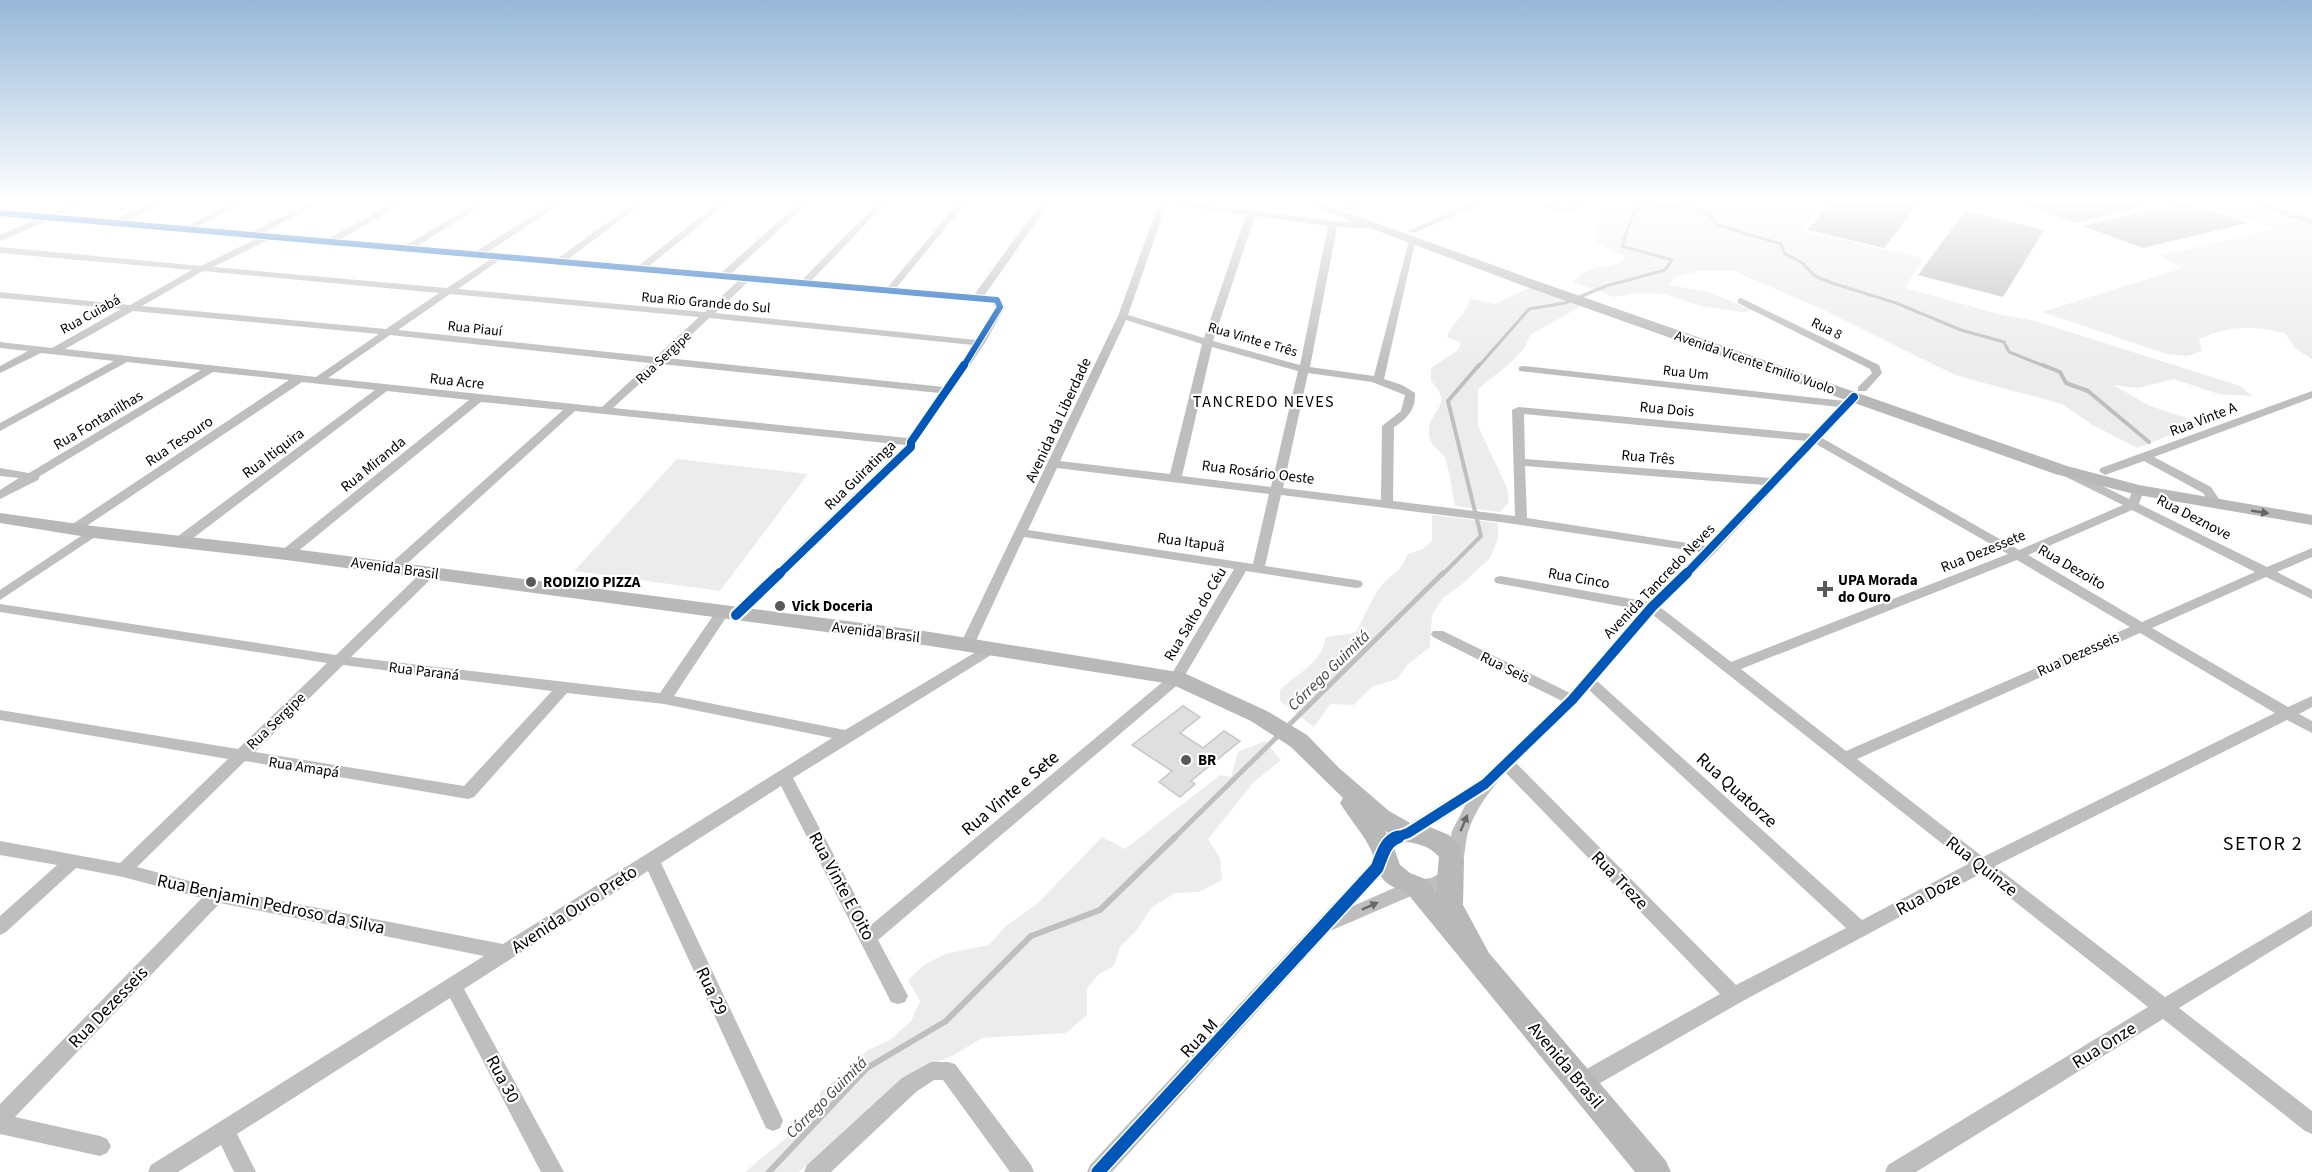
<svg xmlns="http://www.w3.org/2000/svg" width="2312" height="1172" viewBox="0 0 2312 1172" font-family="'Source Sans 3',sans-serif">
<rect width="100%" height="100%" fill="#fff"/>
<!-- green -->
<g fill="#ececec">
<path d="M1626 203H1825L1801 231 1923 258 1905 288 2002 315 2032 320 2240 386 2252 396 2219 394 2174 379 2138 388 2113 385 2150 406 2202 423 2137 448 2091 424 2062 404 1955 375 1826 311 1734 271 1701 270 1675 277 1669 285 1709 292 1754 311 1740 312 1701 306 1664 294 1634 293 1614 297 1573 282C1579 277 1585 271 1594 268 1610 263 1610 271 1626 257L1604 247 1596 240 1598 221 1605 215 1603 211Z"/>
<path d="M2198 203H2242L2312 226V359L2296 349 2285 333C2251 326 2231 325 2199 339L2202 351 2188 356 2167 354 2042 312 2183 268 2159 256 2273 229Z"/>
<path d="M1531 287 1583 305 1530 335C1523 359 1495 373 1478 390V426L1507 488 1509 502 1500 512 1455 506C1452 491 1450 475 1446 460 1442 449 1430 448 1429 434 1427 410 1456 407 1431 381V368L1458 350 1461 343 1447 337C1453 321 1469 312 1470 298L1495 304Z"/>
<path d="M677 459 808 474 720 591 574 571Z"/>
<path d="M1432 515 1498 523V539L1490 558 1461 585 1443 598 1432 615 1430 647 1408 664 1397 679 1372 687 1353 705 1330 704 1314 727 1280 701V690C1300 670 1320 666 1326 637L1355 633C1364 619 1369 604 1378 590 1388 575 1398 577 1408 554L1423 549 1432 541Z"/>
<path d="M1265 741 1281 760 1254 782 1208 839 1220 858 1222 880 1199 892 1175 893 1152 907 1136 931 1120 947 1114 966 1099 974 1087 988V1015L1066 1033 982 1038 952 1056 926 1066 799 1172H745L814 1115 821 1091 843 1074 868 1050 890 1040 911 1021 920 1001 908 980 924 965 945 954 989 945 1006 926 1038 903 1102 837 1125 849 1220 775 1231 777 1238 752Z"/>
</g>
<!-- water -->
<g fill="#bfbfbf">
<path d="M1831 203H1918L1884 248 1807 230Z"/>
<path d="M2020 203H2153L2076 223Z"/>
<path d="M2184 203 2247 223 2143 248 2083 226Z"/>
<path d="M1965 211 2044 230 2003 297 1918 275Z"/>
</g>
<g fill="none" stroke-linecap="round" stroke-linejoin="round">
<!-- stream-far3 -->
<g stroke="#bfbfbf" stroke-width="3">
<path d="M1683 204 1709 215 1717 225 1781 244 1785 254 1801 262 1815 276 1832 283 1896 303 1961 330 2004 342 2009 352 2047 367"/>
<path d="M1478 367 1529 309 1565 303 1606 286 1665 270 1672 260 1622 246 1635 209 1681 206 1685 203"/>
</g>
<!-- stream-far2 -->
<g stroke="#bfbfbf" stroke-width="4">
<path d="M2043 365 2060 372 2066 383 2088 391 2149 442"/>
<path d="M1442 575 1481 536 1448 401 1479 365"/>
</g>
<!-- stream-far1 -->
<g stroke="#bfbfbf" stroke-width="5">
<path d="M1286 728 1443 573"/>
<path d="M1174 838 1280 734"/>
</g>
<!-- stream -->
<path stroke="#bfbfbf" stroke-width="6" d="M769 1172 867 1068 946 1021 1031 936 1100 910 1175 837"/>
</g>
<!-- building -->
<path fill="#dfdfdf" stroke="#c7c7c7" stroke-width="1.5" d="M1183 706 1200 717 1180 733 1203 748 1224 731 1240 741 1191 781 1195 784 1180 797 1159 782 1172 771 1132 745Z"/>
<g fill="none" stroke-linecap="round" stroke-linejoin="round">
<!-- minor -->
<g fill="#bebebe" fill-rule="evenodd">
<path d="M74 203H84L58 216 113 220 152 203H162L125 221 185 227 233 203H243L196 227 252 232 309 203H319L263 233 328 239 393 203H403L339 240 405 246 476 203H485L416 247 475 252 553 203H562L486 253 557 259 634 203H643L567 260 638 266 718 203H727L648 267 721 273 799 203H808L731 274 802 280 878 203H886L811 281 887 288 958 203H966L896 288 974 295 1041 203H1049L984 296 1000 298 1005 307 985 343 917 442 915 449 741 618 736 619 729 615 731 612 905 445 575 411 399 571H389L387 568 389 565 563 410 481 402 291 557H281L279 554 281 551 469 400 387 391 184 545H174L173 542 174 539 375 390 302 382 79 531H71L69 528 71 525 289 380 213 372 40 476 38 480 0 499V490L19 478 0 476V468L29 473 201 370 127 362 0 431V423L114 361 41 353 0 373V366L28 351 0 348V342L52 348 121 309 0 298V292L130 305 192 270 0 253V247L201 266 258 238 49 220 0 241V235L37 219 0 216V210L47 215ZM270 239 491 259 447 288 213 267ZM501 259 739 280 705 312 458 289ZM203 271 439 293 386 329 142 306ZM749 281 993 303 995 307 977 340 715 313ZM450 294 699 317 656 357 398 330ZM133 311 379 334 316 377 65 349ZM709 318 973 345 944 387 667 358ZM390 335 650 363 602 407 328 378ZM661 364 939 393 908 438 613 408Z"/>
<path d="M1159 203H1167L1128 315 1204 338 1246 215 1174 205 1170 203H1191L1333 221 1374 223V227L1371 228 1337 227 1310 367 1374 376 1409 240 1416 238 1384 379 1402 385 1415 393C1416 409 1407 419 1394 427L1393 501 1515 516 1512 410 1518 407 1812 434 1839 407 1519 371V367L1523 366 1845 401 1850 395H1858V399L1822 438 2019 550 2123 505 2066 477 2064 474 2070 470 2129 499 2134 487H2142L2144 490 2139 504 2267 567 2312 548V557L2277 572 2312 590V599L2266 577 2152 628 2288 707 2312 696V707L2299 714 2312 721V733L2287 720 1995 866 2165 997 2312 910V926L2179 1008 2312 1111V1134L2305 1131 2163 1019 1916 1172H1885L1888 1165 2148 1007 1980 874 1741 1002 1588 1090 1581 1092 1574 1090 1571 1083 1574 1076 1720 994 1506 773C1490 789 1475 810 1468 832 1464 848 1465 870 1454 882 1445 891 1429 892 1418 893L1330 931 1112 1172H1087L1090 1165 1370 864 1385 834 1402 828 1479 780 1562 701 1433 637 1431 634 1433 631H1443L1570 693 1642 610 1501 584 1496 583 1494 580 1496 577 1501 576 1649 602 1700 552 1507 523 1281 495 1265 566 1356 580 1361 581 1363 584 1361 587 1356 588 1246 571 1181 682 878 940 908 996 905 1002 898 1004 891 1002 781 786 661 863 780 1114 783 1121 780 1128 773 1131 766 1128 648 871 464 989 564 1172H541L450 998 237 1134 256 1172H234L221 1145 178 1172H148L151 1165 484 956 220 903 15 1117 100 1136 107 1139 111 1146 107 1153 100 1156 0 1134V1104L202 898 123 877 76 868 6 932 0 935V916L57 865 0 855V841L120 863 228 759 0 720V710L238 749 327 663 0 612V604L336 655 424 570 429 569 436 573 434 576 351 657 660 693 717 610 722 609 729 613 674 696 845 730 986 646H996L998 649 996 652 793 778 871 925 1171 675 1234 569 1024 537 974 645 967 650 960 645 1118 316ZM1255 216 1328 226 1300 365 1213 341ZM1126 320 1202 344 1170 474 1060 461ZM1212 347 1298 371 1271 487 1182 476ZM1308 373 1372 382 1405 395 1401 411 1382 426 1381 500 1283 488ZM1524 414 1806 441 1771 478 1525 459ZM1816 444 2008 554 1731 662 1660 607 1715 553ZM1525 466 1764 485 1707 546 1527 518ZM1057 468 1269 494 1253 564 1028 530ZM2132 510 2255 572 2142 622 2028 555ZM2017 560 2130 627 1846 751 1741 669ZM1653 615 1968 864 1862 920 1596 680ZM2140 633 2275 713 1983 857 1857 759ZM343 665 552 691 464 786 255 752ZM1588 689 1846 928 1736 985 1516 763 1577 704ZM567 693 664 704 832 738 503 944 216 888 137 867 245 761 468 799 474 797ZM1466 804 1452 831 1444 866 1441 873 1431 878 1410 881 1353 906 1383 873 1397 844 1414 838Z"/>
<path d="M1355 203H1366L1348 211 1344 208Z"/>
<path d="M1472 203H1483L1414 233 1407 231Z"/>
<path d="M1580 203H1591L1568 214 1540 206 1544 204 1567 208Z"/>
<path d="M2249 203H2261L2312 219V225Z"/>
<path d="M1741 298 1879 365 1882 373 1866 391H1858V387L1872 373 1870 369 1738 303V299Z"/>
<path d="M2312 391V398L2154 457 2211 487 2223 505 2221 508H2213L2203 493 2144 461 2105 475 2099 471 2101 468Z"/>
<path d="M93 528 99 532 98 535 0 600V590Z"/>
<path d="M931 1062H948L955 1064 1031 1165 1034 1172H1010L943 1080H934L916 1092 831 1172H804L807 1165 902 1078Z"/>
</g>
<!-- secondary -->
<g fill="#b8b8b8" fill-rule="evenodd">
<path d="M1304 203H1321L1534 280 2067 466 2139 485 2312 515V525L2138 495 2055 474 1524 286Z"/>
<path d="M0 513 93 526 286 548 924 631 1184 673 1267 711 1307 735 1339 768 1389 811 1412 824 1425 825 1449 835 1459 846 1464 860 1463 905 1489 953 1666 1161 1671 1172H1635L1407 893C1374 880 1383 876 1370 848 1362 832 1349 818 1340 803L1343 798 1291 747 1251 721 1171 684 924 645 286 560 93 538 0 523ZM1385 831C1392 835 1399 841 1408 842 1422 845 1429 846 1439 857L1436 892 1425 879 1410 873 1400 865 1393 845Z"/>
</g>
<!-- cycleway-far3 casing -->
<g stroke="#fff" stroke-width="8">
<path id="cycleway-far3" d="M0 213 997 300 1000 307 963 367"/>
</g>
<!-- cycleway-far2 casing -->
<g stroke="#fff" stroke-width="11">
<g id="cycleway-far2">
<path d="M778 575 911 447V442L964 365"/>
<path d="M1685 575 1854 397"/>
</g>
</g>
<!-- cycleway-far1 casing -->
<g stroke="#fff" stroke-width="14">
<g id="cycleway-far1">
<path d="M736 615 780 573"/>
<path d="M1394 838 1408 833 1485 784 1572 700 1652 607 1687 573"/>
</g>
</g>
<!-- cycleway casing -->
<g stroke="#fff" stroke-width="16">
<path id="cycleway" d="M1098 1172 1377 868C1382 856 1385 841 1398 837"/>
</g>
<!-- cycleway-far3 -->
<use href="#cycleway-far3" stroke="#0057b8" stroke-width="6"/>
<!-- cycleway-far2 -->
<use href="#cycleway-far2" stroke="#0057b8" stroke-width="8"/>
<!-- cycleway-far1 -->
<use href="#cycleway-far1" stroke="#0057b8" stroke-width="10"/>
<!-- cycleway -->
<use href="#cycleway" stroke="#0057b8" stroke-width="13"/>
</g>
<!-- one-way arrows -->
<defs><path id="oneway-solid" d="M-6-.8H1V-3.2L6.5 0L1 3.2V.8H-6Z" transform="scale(1.5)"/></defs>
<use fill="#656565" href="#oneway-solid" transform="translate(2260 512) rotate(9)"/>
<g fill="#686868">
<use href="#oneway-solid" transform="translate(1464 823) rotate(-67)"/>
<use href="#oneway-solid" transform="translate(1370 906) rotate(-24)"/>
</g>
<!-- sky -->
<linearGradient id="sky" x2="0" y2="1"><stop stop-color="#97b8d8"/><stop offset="0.55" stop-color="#fff"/><stop offset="1" stop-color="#fff" stop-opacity="0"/></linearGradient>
<rect width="2312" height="367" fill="url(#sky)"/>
<!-- markers -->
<g fill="#595959" stroke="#fff" stroke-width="2">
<circle cx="531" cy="582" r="6"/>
<path d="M1822 580h6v6h6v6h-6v6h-6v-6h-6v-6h6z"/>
<circle cx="780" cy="606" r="6"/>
<circle cx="1186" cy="760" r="6"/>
</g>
<g text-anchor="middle" stroke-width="4.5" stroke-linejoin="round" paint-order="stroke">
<!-- far-street labels -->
<g font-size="14" fill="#000" stroke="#fff">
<text transform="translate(706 302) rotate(5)" y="5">Rua Rio Grande do Sul</text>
<text transform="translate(90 314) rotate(-29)" y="5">Rua Cuiabá</text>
<text transform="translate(475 328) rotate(6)" y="5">Rua Piauí</text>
<text transform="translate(1827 328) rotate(26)" y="5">Rua 8</text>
<text transform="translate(1253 339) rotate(16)" y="5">Rua Vinte e Três</text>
<text transform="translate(663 357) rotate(-43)" y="5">Rua Sergipe</text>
<text transform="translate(1755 362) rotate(19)" y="5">Avenida Vicente Emilio Vuolo</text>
<text transform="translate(1686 372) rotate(6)" y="5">Rua Um</text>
</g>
<!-- street labels -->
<g font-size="15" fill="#000" stroke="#fff">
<text transform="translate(457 381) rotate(6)" y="5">Rua Acre</text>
<text transform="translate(1667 409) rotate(5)" y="5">Rua Dois</text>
<text transform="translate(2203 419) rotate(-21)" y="5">Rua Vinte A</text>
<text transform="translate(98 420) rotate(-31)" y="5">Rua Fontanilhas</text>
<text transform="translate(1058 420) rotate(-65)" y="5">Avenida da Liberdade</text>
<text transform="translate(179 441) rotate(-34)" y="5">Rua Tesouro</text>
<text transform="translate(273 453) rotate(-37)" y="5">Rua Itiquira</text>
<text transform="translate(1648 457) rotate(5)" y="5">Rua Três</text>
<text transform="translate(373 464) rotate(-39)" y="5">Rua Miranda</text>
<text transform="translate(1258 472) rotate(7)" y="5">Rua Rosário Oeste</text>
<text transform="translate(860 475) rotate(-44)" y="5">Rua Guiratinga</text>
<text transform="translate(2194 517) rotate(27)" y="5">Rua Deznove</text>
<text transform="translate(1191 542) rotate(8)" y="5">Rua Itapuã</text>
<text transform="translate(1983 551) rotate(-22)" y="5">Rua Dezessete</text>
<text transform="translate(2072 567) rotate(30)" y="5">Rua Dezoito</text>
<text transform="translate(395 568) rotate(8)" y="5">Avenida Brasil</text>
<text transform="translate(1579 578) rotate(10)" y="5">Rua Cinco</text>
<text transform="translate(1659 581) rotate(-46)" y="5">Avenida Tancredo Neves</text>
<text transform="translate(1195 614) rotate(-59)" y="5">Rua Salto do Céu</text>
<text transform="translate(876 632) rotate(7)" y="5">Avenida Brasil</text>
<text transform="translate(2078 654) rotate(-24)" y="5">Rua Dezesseis</text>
<text transform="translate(1505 667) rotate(26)" y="5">Rua Seis</text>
<text transform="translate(424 671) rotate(7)" y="5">Rua Paraná</text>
<text transform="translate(276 721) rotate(-44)" y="5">Rua Sergipe</text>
<text transform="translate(304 767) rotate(9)" y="5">Rua Amapá</text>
</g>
<!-- poi labels -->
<g font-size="15" font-weight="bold" fill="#000" stroke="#fff" text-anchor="start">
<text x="1838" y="585">UPA Morada<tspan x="1838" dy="17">do Ouro</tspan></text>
<text x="543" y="587">RODIZIO PIZZA</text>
<text x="792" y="611">Vick Doceria</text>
<text x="1198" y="765">BR</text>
</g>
<!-- neighbourhood labels -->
<g font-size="16" letter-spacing="1.5" fill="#000" stroke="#fff">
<text x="1264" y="407">TANCREDO NEVES</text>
</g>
<!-- water labels -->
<g font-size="16" font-style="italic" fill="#444" stroke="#fff">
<text transform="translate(1328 670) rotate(-44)" y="6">Córrego Guimitá</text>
<text transform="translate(826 1097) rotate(-45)" y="6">Córrego Guimitá</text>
</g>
<!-- near-street labels -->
<g font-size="18" fill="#000" stroke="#fff">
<text transform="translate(1737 790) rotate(42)" y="6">Rua Quatorze</text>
<text transform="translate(1010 793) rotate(-40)" y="6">Rua Vinte e Sete</text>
<text transform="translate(1982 866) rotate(38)" y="6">Rua Quinze</text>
<text transform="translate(1620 880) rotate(46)" y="6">Rua Treze</text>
<text transform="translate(842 886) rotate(62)" y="6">Rua Vinte E Oito</text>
<text transform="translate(1928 894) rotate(-28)" y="6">Rua Doze</text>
<text transform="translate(271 904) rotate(12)" y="6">Rua Benjamin Pedroso da Silva</text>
<text transform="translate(574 909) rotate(-33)" y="6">Avenida Ouro Preto</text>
<text transform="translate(712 991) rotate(65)" y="6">Rua 29</text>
<text transform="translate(108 1007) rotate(-46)" y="6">Rua Dezesseis</text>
<text transform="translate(1199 1038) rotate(-47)" y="6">Rua M</text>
<text transform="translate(2104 1045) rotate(-32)" y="6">Rua Onze</text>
<text transform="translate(1566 1065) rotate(50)" y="6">Avenida Brasil</text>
<text transform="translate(503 1079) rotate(62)" y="6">Rua 30</text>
</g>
<!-- near-neighbourhood labels -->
<g font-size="20" letter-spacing="1.5" fill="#000" stroke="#fff">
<text x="2263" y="850">SETOR 2</text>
</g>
</g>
</svg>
